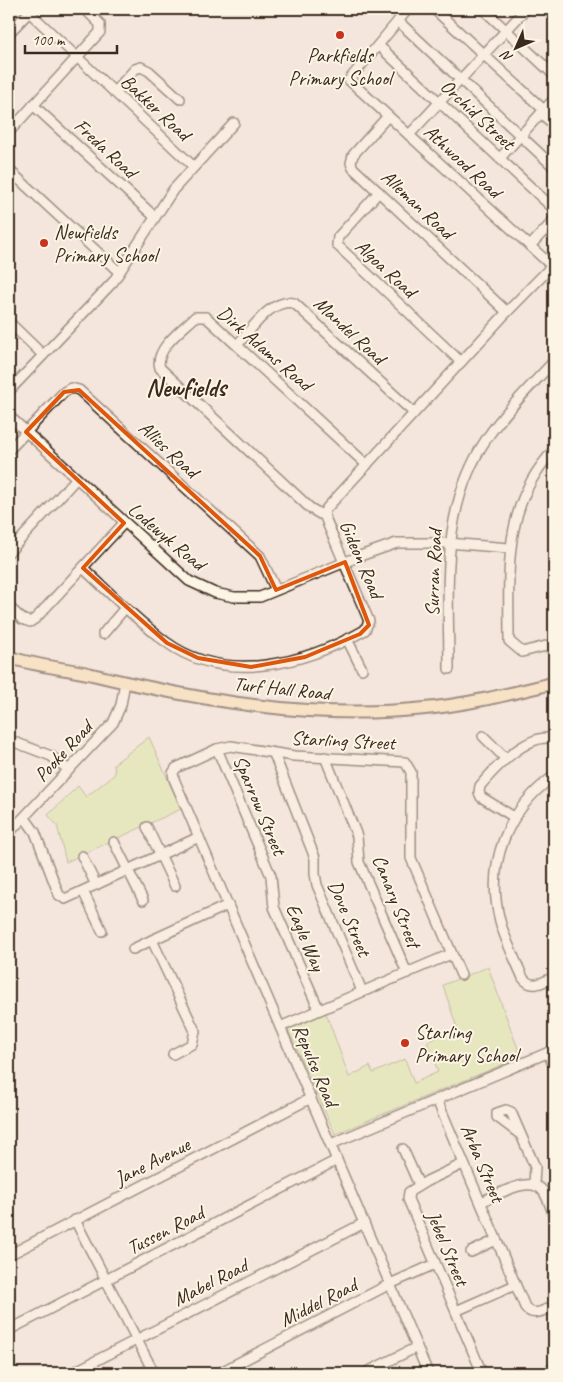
<svg xmlns="http://www.w3.org/2000/svg" width="563" height="1382" viewBox="0 0 563 1382" font-family="Caveat,sans-serif">
<rect width="100%" height="100%" fill="#f4e5dd"/>
<filter id="ink" filterUnits="userSpaceOnUse"><feTurbulence type="fractalNoise" baseFrequency=".02" numOctaves="2"/><feDisplacementMap in="SourceGraphic" scale="10" xChannelSelector="R" yChannelSelector="G"/><feConvolveMatrix kernelMatrix="1 2 1 2 8 2 1 2 1" color-interpolation-filters="sRGB"/></filter>
<g filter="url(#ink)">
<!-- green -->
<g fill="#d6e89c" stroke="#88895d">
<path d="M149 737 181 809 66 862 57 825 48 815 78 786 86 797 115 774 114 764Z"/>
<path d="M488 967 521 1057 335 1134 288 1030 326 1013 349 1077 370 1066 373 1073 405 1059 414 1083 438 1072 427 1042 457 1028 443 985Z"/>
</g>
<g fill="none" stroke-linecap="round" stroke-linejoin="round">
<!-- minor casing -->
<g stroke="#3b2a1e" stroke-width="12">
<g id="minor">
<path d="M408 9 349 80 554 268"/>
<path d="M434 9 544 110"/>
<path d="M483 9 554 75"/>
<path d="M546 9 554 16"/>
<path d="M29 12 193 166"/>
<path d="M398 21 554 167"/>
<path d="M9 33 32 9"/>
<path d="M378 45 554 209"/>
<path d="M115 91 135 69 141 67 149 71 180 99"/>
<path d="M33 105 155 217"/>
<path d="M541 113 554 125"/>
<path d="M388 116 353 155 351 163 353 168 507 312"/>
<path d="M9 132 100 32V24L85 9"/>
<path d="M409 135 526 9"/>
<path d="M500 158 554 99"/>
<path d="M9 170 119 272"/>
<path d="M379 192 338 237 337 245 461 362"/>
<path d="M530 246 554 220"/>
<path d="M9 322 43 355"/>
<path d="M238 344C252 329 271 298 294 303L414 413"/>
<path d="M9 391 113 282 173 190 234 123"/>
<path d="M9 416 189 581 215 593 234 597H260L360 556 397 543H448L509 548"/>
<path d="M9 450 64 392 71 388 79 390 260 556 276 590"/>
<path d="M554 450C502 505 509 571 509 641L522 652 554 644"/>
<path d="M324 514H320L310 508 160 368C154 349 182 330 195 317H206L367 465"/>
<path d="M9 552 76 479"/>
<path d="M83 568C110 593 136 620 166 642 226 686 307 663 365 630L369 621 328 525 324 514 326 509 507 312 552 266"/>
<path d="M9 607 22 619 30 622 36 618 124 523"/>
<path d="M103 634 125 608"/>
<path d="M347 639 362 669"/>
<path d="M449 669C449 587 439 510 487 438 506 410 531 386 554 361"/>
<path d="M483 736 506 759"/>
<path d="M9 740 51 756 69 770"/>
<path d="M217 749 271 876 274 907 319 1010"/>
<path d="M274 754 315 858V874L317 885 362 991"/>
<path d="M325 757 357 836 359 862 407 973"/>
<path d="M554 776C507 810 485 864 500 921 505 940 515 959 523 978 532 990 543 982 554 977"/>
<path d="M514 817 481 797 479 792 480 786C494 769 529 731 554 739"/>
<path d="M25 818 35 832 59 895 65 899 199 837"/>
<path d="M147 827 175 886"/>
<path d="M9 833 113 723 121 705 125 682"/>
<path d="M114 842 143 900"/>
<path d="M82 856 96 885"/>
<path d="M83 891 102 931"/>
<path d="M133 949 152 940"/>
<path d="M280 1027 451 954"/>
<path d="M548 1053 554 1067"/>
<path d="M173 1054 192 1044 195 1031 152 940 228 905"/>
<path d="M437 1100 525 1307C533 1318 544 1310 554 1306"/>
<path d="M521 1135 497 1117V1113L506 1110 511 1112 535 1167 534 1184"/>
<path d="M331 1144 554 1050"/>
<path d="M403 1149 419 1185"/>
<path d="M463 1164 427 1181 409 1192 408 1199 482 1373"/>
<path d="M481 1202C496 1196 530 1174 543 1191 548 1198 551 1208 554 1216"/>
<path d="M75 1220 154 1373"/>
<path d="M471 1252 496 1240"/>
<path d="M9 1255 311 1098"/>
<path d="M456 1311 515 1285"/>
<path d="M9 1330 337 1160"/>
<path d="M72 1373 364 1223"/>
<path d="M219 1373 390 1284 435 1264"/>
<path d="M365 1373 417 1347"/>
<path d="M428 1373 174 779 173 773 176 768 217 749 231 746 294 756 405 762 411 772V858L461 975"/>
<path d="M543 1373 554 1368"/>
</g>
</g>
<!-- major casing -->
<g stroke="#3b2a1e" stroke-width="15">
<path id="major" d="M9 657C35 666 63 668 90 674 197 700 310 720 420 709 466 705 510 694 554 683"/>
</g>
<!-- minor -->
<use href="#minor" stroke="#fcf5e5" stroke-width="9"/>
<!-- major -->
<use href="#major" stroke="#fbddab" stroke-width="11"/>
</g>
</g>
<!-- marked area -->
<path d="M0 0H563V1382H0ZM79 390 260 556 276 590 345 562 369 625 360 634 305 657 251 667 198 658 167 643 83 568 124 523 26 432 64 392Z" fill="#f4e5dd" fill-opacity=".55" fill-rule="evenodd"/>
<path fill="none" stroke="#df570d" stroke-width="4" stroke-linejoin="round" d="M79 390 260 556 276 590 345 562 369 625 360 634 305 657 251 667 198 658 167 643 83 568 124 523 26 432 64 392Z"/>
<!-- markers -->
<g fill="#c8321e" stroke="#fcf5e5" stroke-width="2">
<circle cx="340" cy="35" r="5"/>
<circle cx="44" cy="243" r="5"/>
<circle cx="405" cy="1043" r="5"/>
</g>
<g text-anchor="middle" stroke-width="4" stroke-linejoin="round" paint-order="stroke">
<!-- poi labels -->
<g font-size="20" fill="#3b2a1e" stroke="#fcf5e5" text-anchor="start">
<text x="340" y="62" text-anchor="middle">Parkfields<tspan x="340" dy="23">Primary School</tspan></text>
<text x="54" y="239">Newfields<tspan x="54" dy="23">Primary School</tspan></text>
<text x="415" y="1039">Starling<tspan x="415" dy="23">Primary School</tspan></text>
</g>
<!-- street labels -->
<g font-size="20" fill="#3b2a1e" stroke="#fcf5e5">
<text transform="translate(156 107) rotate(43)" y="7">Bakker Road</text>
<text transform="translate(478 114) rotate(43)" y="7">Orchid Street</text>
<text transform="translate(106 148) rotate(43)" y="7">Freda Road</text>
<text transform="translate(463 161) rotate(43)" y="7">Athwood Road</text>
<text transform="translate(418 204) rotate(43)" y="7">Alleman Road</text>
<text transform="translate(386 268) rotate(43)" y="7">Algoa Road</text>
<text transform="translate(350 330) rotate(43)" y="7">Mandel Road</text>
<text transform="translate(265 348) rotate(41)" y="7">Dirk Adams Road</text>
<text transform="translate(169 449) rotate(43)" y="7">Allies Road</text>
<text transform="translate(167 536) rotate(40)" y="7">Lodewyk Road</text>
<text transform="translate(362 559) rotate(67)" y="7">Gideon Road</text>
<text transform="translate(433 573) rotate(-88)" y="7">Surran Road</text>
<text transform="translate(282 688) rotate(6)" y="7">Turf Hall Road</text>
<text transform="translate(343 740) rotate(3)" y="7">Starling Street</text>
<text transform="translate(63 751) rotate(-47)" y="7">Pooke Road</text>
<text transform="translate(260 805) rotate(67)" y="7">Sparrow Street</text>
<text transform="translate(397 901) rotate(68)" y="7">Canary Street</text>
<text transform="translate(350 918) rotate(67)" y="7">Dove Street</text>
<text transform="translate(306 937) rotate(67)" y="7">Eagle Way</text>
<text transform="translate(316 1065) rotate(67)" y="7">Repulse Road</text>
<text transform="translate(152 1161) rotate(-27)" y="7">Jane Avenue</text>
<text transform="translate(483 1163) rotate(67)" y="7">Arba Street</text>
<text transform="translate(165 1230) rotate(-27)" y="7">Tussen Road</text>
<text transform="translate(448 1248) rotate(67)" y="7">Jebel Street</text>
<text transform="translate(210 1282) rotate(-27)" y="7">Mabel Road</text>
<text transform="translate(318 1302) rotate(-27)" y="7">Middel Road</text>
</g>
<!-- district labels -->
<g font-size="25" font-weight="bold" fill="#3b2a1e" stroke="#fcf5e5">
<text x="186" y="396">Newfields</text>
</g>
</g>
<!-- margin -->
<rect width="563" height="1382" fill="none" stroke="#fcf5e5" stroke-width="30"/>
<rect x="15" y="15" width="533" height="1352" fill="none" stroke="#3b2a1e" stroke-width="2" filter="url(#ink)"/>
<!-- north arrow -->
<g transform="translate(516 48) rotate(225)" stroke="#fcf5e5" stroke-width="4" paint-order="stroke">
<path d="M0-4L9 19L0 12L-9 19Z" fill="#3b2a1e"/>
<text y="-8" font-size="14" font-weight="bold" text-anchor="middle" fill="#3b2a1e">N</text>
</g>
<!-- scale -->
<path d="M25 45v8h92v-8" fill="none" stroke="#3b2a1e" stroke-width="2.5"/>
<text x="32" y="45" font-size="15" fill="#3b2a1e" stroke="#fcf5e5" stroke-width="4" paint-order="stroke">100 m</text>
</svg>
